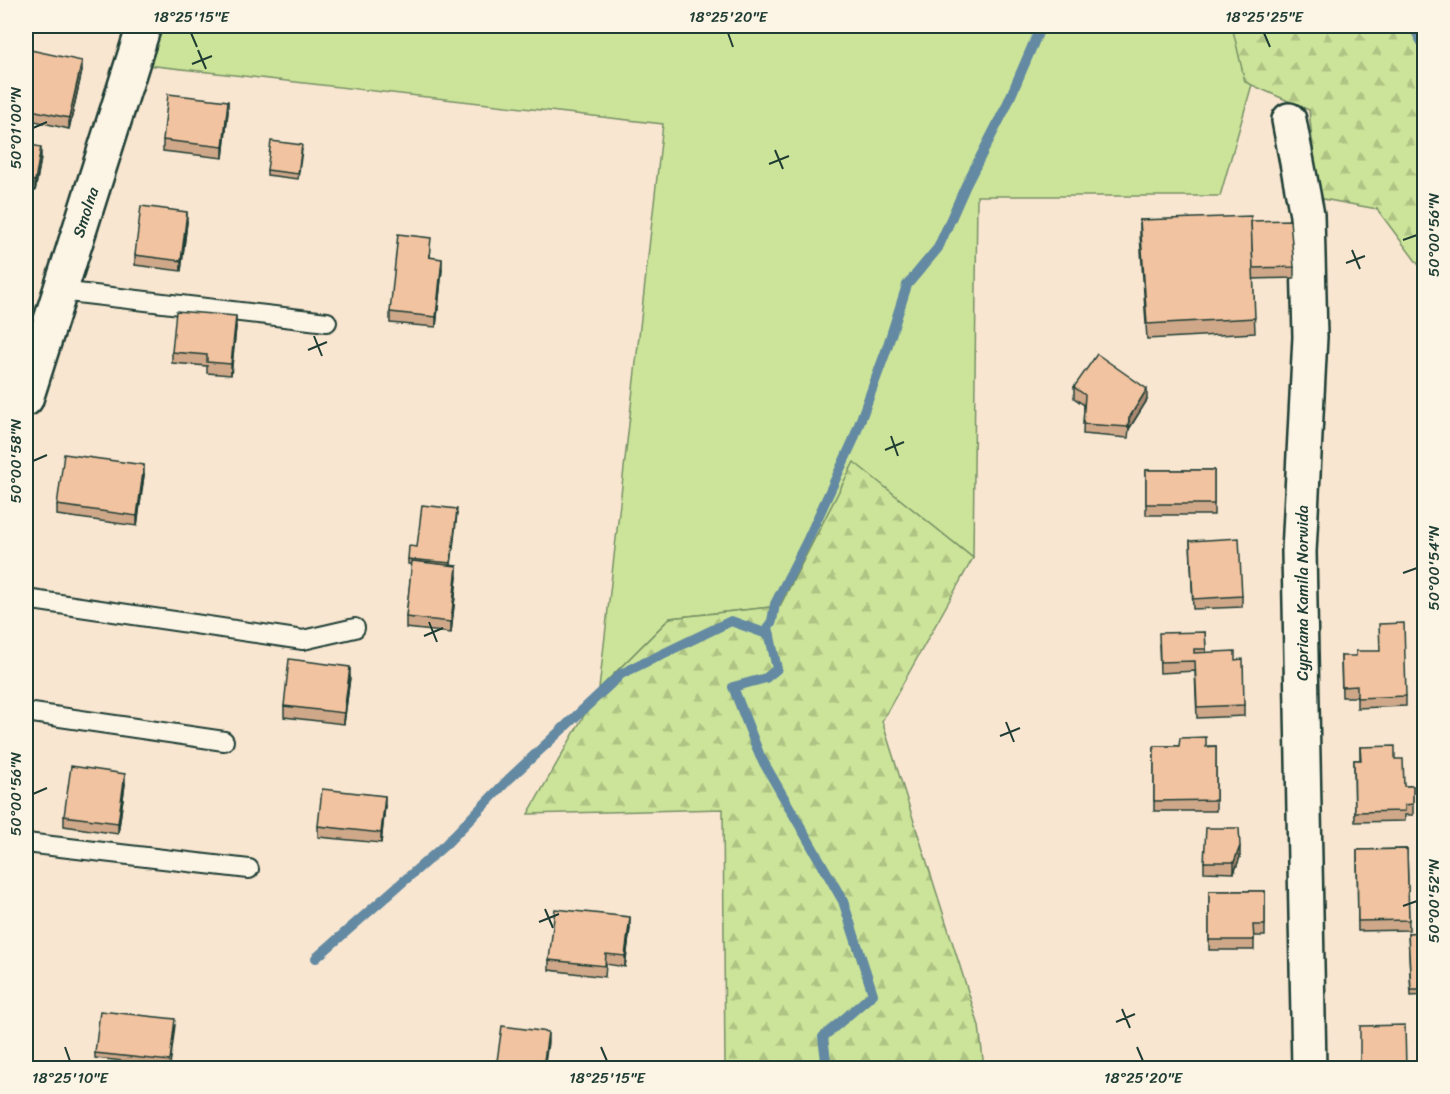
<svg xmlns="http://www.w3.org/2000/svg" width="1450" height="1094" viewBox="0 0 1450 1094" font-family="Sriracha,sans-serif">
<defs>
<pattern id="forest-firs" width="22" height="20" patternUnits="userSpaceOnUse" patternTransform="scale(1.5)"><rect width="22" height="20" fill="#cce499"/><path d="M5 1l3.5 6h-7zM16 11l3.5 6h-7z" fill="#afc484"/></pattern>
</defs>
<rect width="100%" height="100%" fill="#f9e6d0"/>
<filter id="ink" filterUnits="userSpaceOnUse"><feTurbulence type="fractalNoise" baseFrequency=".0167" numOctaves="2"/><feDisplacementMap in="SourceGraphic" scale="12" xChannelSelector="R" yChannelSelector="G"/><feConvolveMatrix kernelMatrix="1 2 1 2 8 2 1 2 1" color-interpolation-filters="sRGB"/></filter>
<g filter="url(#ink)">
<!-- green -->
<path fill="#cce499" stroke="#769066" stroke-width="1.5" d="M161 26H1240L1255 74 1220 196H977L973 558 854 463 780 606 670 618 599 689 663 124 147 65Z"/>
<!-- forest -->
<g fill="url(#forest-firs)" stroke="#769066" stroke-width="1.5">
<path d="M1232 26H1424V272L1377 209 1318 198 1309 110 1245 82Z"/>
<path d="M854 462 973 558 882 721 979 1026 984 1068H725L723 809 528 814 599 689 670 618 780 606Z"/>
</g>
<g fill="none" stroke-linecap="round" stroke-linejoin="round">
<!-- stream -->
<g stroke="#638aa2" stroke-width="10">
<path d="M1413 26 1424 46"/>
<path d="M316 958 446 844 509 779 621 674 731 621 770 635"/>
<path d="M827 1068 823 1037 873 994 843 901 760 756 733 687 766 678 777 669 768 627 772 621 775 604 807 541 853 441 886 351 907 285 938 248 966 185 1006 107 1041 26"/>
</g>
<!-- lane casing -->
<g stroke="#1f3d34" stroke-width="22">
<g id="lane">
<path d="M60 291 327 322"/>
<path d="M26 599 303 640 355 628"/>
<path d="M26 712 224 741"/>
<path d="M26 843 249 869"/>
</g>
</g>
<!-- street casing -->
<g stroke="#1f3d34" stroke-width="38">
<g id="street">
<path d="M1289 120 1307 215 1310 337 1299 552 1309 1068"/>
<path d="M26 399 144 26"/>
</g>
</g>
<!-- lane -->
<use href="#lane" stroke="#fcf5e5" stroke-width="18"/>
<!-- street -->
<use href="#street" stroke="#fcf5e5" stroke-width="33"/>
</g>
<!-- wall -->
<g fill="#cfa88a" stroke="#1f3d34" stroke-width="1.5">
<path d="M26 49 82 71 69 129 26 119Z"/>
<path d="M228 111 223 158 163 151V140Z"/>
<path d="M26 144 41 158 35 191 26 189Z"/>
<path d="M302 150 298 179 267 175V170Z"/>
<path d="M1140 220 1251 221 1294 267V278L1253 279 1255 333 1147 339 1140 235Z"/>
<path d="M187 222 181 271 135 265V255Z"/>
<path d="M431 248 430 257 442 269 436 327 390 323V312Z"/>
<path d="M236 327 231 375 207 373V366L172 363V352Z"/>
<path d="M1074 387 1147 400 1129 429 1128 438 1083 434 1084 405 1074 398Z"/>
<rect x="1146" y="470" width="68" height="45"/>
<path d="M144 475 137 526 57 515V505Z"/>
<path d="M457 514 451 565 457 577 451 633 406 628V617L412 565 408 564V559L417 547Z"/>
<path d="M1190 541 1242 596V607L1193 609Z"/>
<path d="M1421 573H1425V640H1423Z"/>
<path d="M1205 632 1206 653 1235 660 1244 705V716L1197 718 1195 671 1160 673 1159 644Z"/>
<path d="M1341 656 1406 696V706L1357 708V697H1342Z"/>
<path d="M350 677 344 724 284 717V706Z"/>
<rect x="1154" y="746" width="62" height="65"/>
<path d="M1360 747 1395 759 1404 786H1413V815H1405V821L1355 822 1354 760H1360Z"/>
<path d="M125 784 118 834 64 826V816Z"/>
<path d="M385 806 381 843 318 837V826Z"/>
<path d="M1407 849 1409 930 1358 931 1357 850Z"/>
<path d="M1240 857 1234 873 1204 872V862Z"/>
<path d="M1209 891H1265V936H1254V950H1209Z"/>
<path d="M630 928 625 967 606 964 605 977 549 970V960Z"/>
<path d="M1425 932V995L1411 996 1408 933Z"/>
<path d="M175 1025 170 1066 95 1058V1053Z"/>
</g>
<!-- shaded-wall -->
<g fill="#a98870" stroke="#1f3d34" stroke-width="1.5">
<path d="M82 61V71L69 129V118Z"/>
<path d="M228 101V111L223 158V147Z"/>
<path d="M41 147V158L35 191V181Z"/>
<path d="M32 208V219L26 250V239Z"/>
<path d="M187 212V222L181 271V261Z"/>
<path d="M442 259V269L436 327V317Z"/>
<path d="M236 316V327L231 375V364Z"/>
<path d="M1147 389V400L1129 429V418Z"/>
<path d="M144 465V475L137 526V516Z"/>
<path d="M457 566V577L451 633V622Z"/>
<path d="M350 667V677L344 724V713Z"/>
<path d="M125 774V784L118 834V823Z"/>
<path d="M385 796V806L381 843V833Z"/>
<path d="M1240 846V857L1234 873V862Z"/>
<path d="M630 917V928L625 967V956Z"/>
<path d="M548 1032V1043L544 1068H543Z"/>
</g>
<!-- building -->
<g fill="#f1c3a0" stroke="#1f3d34" stroke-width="1.5">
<path d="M26 49 82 61 69 118 26 109Z"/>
<path d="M168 94 228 101 223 147 163 140Z"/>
<path d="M271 141 302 145 298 174 267 170Z"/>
<path d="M26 144 41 147 35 181 26 179Z"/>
<path d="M141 206 187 212 181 261 135 255Z"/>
<path d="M26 207 32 208 26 239Z"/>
<path d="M1251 216 1255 318 1147 324 1140 220Z"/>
<path d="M1290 220 1294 267 1253 268 1251 221Z"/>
<path d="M398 234 431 238 429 257 442 259 436 317 390 312Z"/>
<path d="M176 311 236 316 231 364 207 362V355L172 352Z"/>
<path d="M1097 354 1147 389 1129 418 1128 427 1083 424 1085 395 1074 387Z"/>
<path d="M64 454 144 465 137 516 57 505Z"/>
<rect x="1146" y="470" width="68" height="34"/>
<path d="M422 505 457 509 451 563 408 559 409 546 417 547Z"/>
<path d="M1239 538 1242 596 1193 599 1190 541Z"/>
<path d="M412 561 457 566 451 622 406 617Z"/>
<path d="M1421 573H1425V596H1422V601Z"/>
<path d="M1422 596H1425V629H1423Z"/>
<path d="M1404 623 1406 696 1357 698V686L1342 687 1341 656H1356V651H1380L1379 624Z"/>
<path d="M1205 632 1206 649H1194V653L1235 651V660L1243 659 1244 705 1197 707 1195 661 1160 662 1159 633Z"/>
<path d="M289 659 350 667 344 713 284 706Z"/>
<path d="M1206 737V747L1216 746V800L1154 801V746H1179L1180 738Z"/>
<path d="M1395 746V759H1403L1404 786H1413V804L1405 805V811L1355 812 1354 760H1361L1360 747Z"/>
<path d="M71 766 125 774 118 823 64 816Z"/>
<path d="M322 789 385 796 381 833 318 826Z"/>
<path d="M1206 828H1239L1240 846 1234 862H1204Z"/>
<path d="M1407 849 1409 920 1358 921 1357 850Z"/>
<path d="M1209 891H1265V925H1253L1254 940H1209Z"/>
<path d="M555 909 630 917 625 956 606 954 605 966 549 960Z"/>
<path d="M1425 932V990H1411L1408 933Z"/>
<path d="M100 1011 175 1019 170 1061 95 1053Z"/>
<path d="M1405 1025 1406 1068H1360V1026Z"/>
<path d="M502 1026 548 1032 543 1068H496Z"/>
</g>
</g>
<!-- ticks -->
<path fill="none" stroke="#1f3d34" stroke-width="2" d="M191 33 197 47M728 33 733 47M1264 33 1270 47M198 50 206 69M192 64 212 56M33 128 47 122M775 150 783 169M769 164 789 156M1403 240 1417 235M1352 250 1360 269M1346 263 1365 256M314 336 322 356M308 350 327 342M891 436 898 456M885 450 904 442M33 461 47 455M1403 573 1417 568M429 622 437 642M424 636 443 628M1006 722 1014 742M1000 736 1020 728M33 794 47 788M1403 906 1417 901M545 909 553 928M539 922 559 914M1122 1009 1130 1028M1116 1022 1135 1014M65 1047 70 1061M601 1047 607 1061M1137 1047 1143 1061"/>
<g text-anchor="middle" stroke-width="5" stroke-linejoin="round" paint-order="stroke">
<!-- street labels -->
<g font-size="16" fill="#1f3d34" stroke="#fcf5e5">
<text transform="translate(85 212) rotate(-72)" y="6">Smolna</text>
<text transform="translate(1302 593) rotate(-90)" y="6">Cypriana Kamila Norwida</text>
</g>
</g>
<!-- margin -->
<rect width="1450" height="1094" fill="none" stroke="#fcf5e5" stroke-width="66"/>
<rect x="33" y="33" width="1384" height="1028" fill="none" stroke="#1f3d34" stroke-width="2"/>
<g font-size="15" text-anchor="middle" fill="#1f3d34">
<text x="191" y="22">18°25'15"E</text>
<text x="728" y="22">18°25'20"E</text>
<text x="1264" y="22">18°25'25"E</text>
<text transform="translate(16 128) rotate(-90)" y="5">50°01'00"N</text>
<text transform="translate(1434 235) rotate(-90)" y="5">50°00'56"N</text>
<text transform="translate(16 461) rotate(-90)" y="5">50°00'58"N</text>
<text transform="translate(1434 568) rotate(-90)" y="5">50°00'54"N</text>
<text transform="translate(16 794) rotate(-90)" y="5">50°00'56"N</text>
<text transform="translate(1434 901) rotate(-90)" y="5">50°00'52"N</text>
<text x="70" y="1083">18°25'10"E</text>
<text x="607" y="1083">18°25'15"E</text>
<text x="1143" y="1083">18°25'20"E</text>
</g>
</svg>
